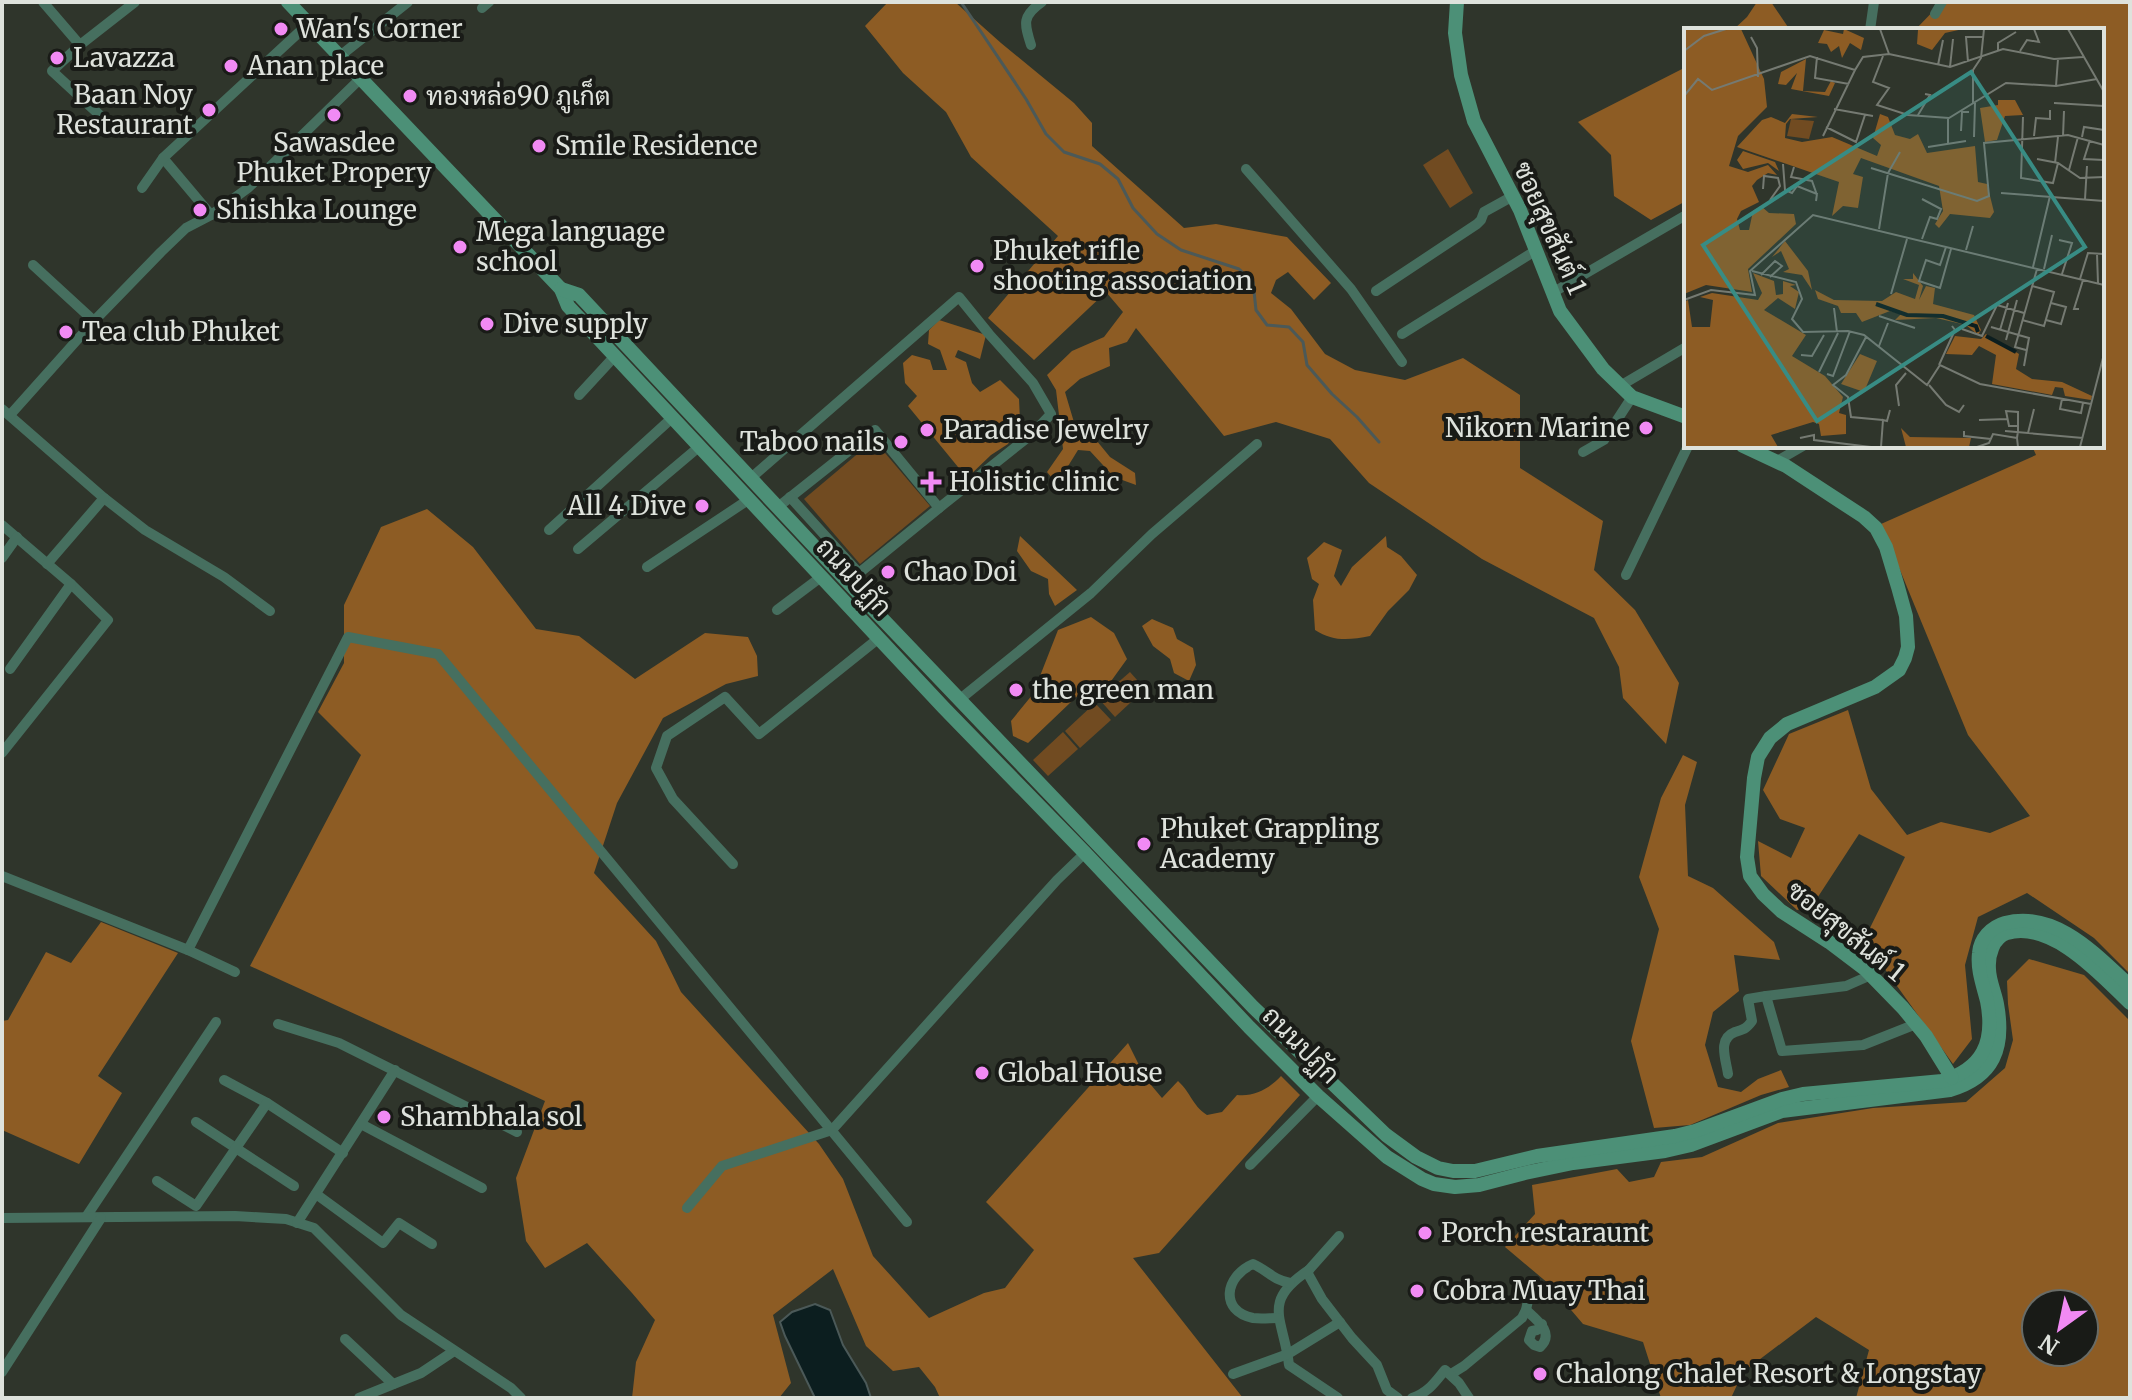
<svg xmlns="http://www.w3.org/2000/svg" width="2132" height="1400" viewBox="0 0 2132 1400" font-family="Merriweather,Sarabun,serif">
<rect width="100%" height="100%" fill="#2f352b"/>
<!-- green -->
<g fill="#714b21">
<path d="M1448 149 1473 193 1450 208 1423 165Z"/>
<path d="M874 440 930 506 860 564 804 499Z"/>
<path d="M1130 672 1145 689 1115 717 1099 699Z"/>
<path d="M1095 703 1111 720 1080 748 1065 731Z"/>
<path d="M1063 732 1078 749 1048 776 1033 760Z"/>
</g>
<!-- forest -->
<g fill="#8d5c24" fill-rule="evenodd">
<path d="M888 2H955L1001 43 1074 103 1092 123V146L1184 228 1216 224 1287 237 1331 283 1314 300 1288 272 1276 280 1271 293 1291 309 1325 354 1355 370 1405 380 1463 358 1520 395V468L1603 521 1594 570 1635 610 1679 683 1666 744 1623 698 1619 667 1594 618 1482 559 1369 483 1330 439 1276 422 1224 436 1136 328 1127 342 1109 348 1110 366 1080 379 1065 392 1076 429 1092 435 1110 457 1135 473 1136 485 1114 477 1090 451 1078 450 1057 484 1047 472 1063 449 1056 390 1047 375 1072 351 1104 337 1123 312 1106 292 1034 360 988 318 1058 236 971 157 946 112 903 73 865 26Z"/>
<path d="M1757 2H1771L1790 30H1733L1747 17Z"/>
<path d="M1942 2H2130V974L2094 938 2027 893 1978 917 1965 965 1972 1039 1953 1064 1864 940 1905 857 1859 834 1812 906 1797 910 1761 876 1758 841 1791 858 1805 828 1780 819 1763 790 1789 734 1848 710 1871 789 1907 835 1941 822 1990 833 2030 816 1968 735 1881 524 2036 455 2032 446H2102V30H1915Z"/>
<path d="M1686 67V201L1651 220 1614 196 1611 155 1578 122Z"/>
<path d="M939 320 986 335 980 359 958 350 955 357 966 362 972 383 980 392 1000 380 1019 399 1020 420 1008 444 991 455 967 478 908 406 917 396 905 383 903 363 912 355 930 360 933 370H947L940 350 928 344 929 330Z"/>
<path d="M427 509 473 547 536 629 579 636 635 679 705 633 748 637 757 656 758 676 726 684 663 718 617 803 594 873 656 941 681 992 819 1144 843 1179 873 1256 929 1318 984 1293 1005 1288 1034 1250 986 1202 1128 1043 1146 1079 1162 1098 1178 1081C1192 1094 1191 1104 1207 1115L1222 1112 1237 1095C1254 1097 1269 1089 1281 1076L1300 1095 1159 1253 1133 1258 1243 1398H940L935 1387 919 1367 893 1371 866 1346 833 1269 773 1315 791 1383 779 1398H632L636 1362 655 1320 632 1293 587 1243 545 1268 526 1241 516 1178 545 1101 250 966 361 755 318 712 344 663V605L381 527Z"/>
<path d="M1020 536 1077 590 1055 606 1049 594 1048 579 1031 571 1017 551Z"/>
<path d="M1386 536 1387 547 1401 556 1417 575 1409 590 1388 611 1370 636C1350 640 1333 642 1315 630L1313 600 1319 584 1312 579 1307 558 1324 542 1342 550 1334 576 1341 586 1352 567Z"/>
<path d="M1091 617 1114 633 1127 659 1109 684 1100 688 1093 681 1028 743 1013 736 1011 721 1033 694 1058 630Z"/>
<path d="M1152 619 1173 628 1177 639 1193 648 1196 665 1189 681 1174 673 1170 659 1153 646 1142 626Z"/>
<path d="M1683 755 1697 762 1685 805 1688 876 1713 888 1774 942 1780 960 1734 955 1739 991 1713 1012 1705 1045 1718 1087 1741 1092 1758 1079 1781 1070 1789 1087 1761 1095 1690 1125 1654 1128 1631 1041 1659 929 1639 877 1661 798Z"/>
<path d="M101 922 178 953 98 1076 122 1093 79 1164 2 1130V1021L8 1020 46 952 71 963Z"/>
<path d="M2029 959 2084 975 2130 1021V1398H1856L1869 1350 1816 1317 1743 1372 1731 1398H1661L1643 1342 1583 1324 1549 1284 1505 1247 1535 1214 1532 1185 1617 1169 1629 1182 1654 1177 1661 1162 1702 1157 1778 1123 1873 1108 1966 1102 2005 1068 2013 1040 2008 1004 2007 981ZM2036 1304H2084V1352H2036Z"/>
</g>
<!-- water -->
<path fill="#0c1e1f" stroke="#4b5958" stroke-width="2" d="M815 1304 830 1310 843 1345 866 1383 871 1398H815L785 1336 780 1322 792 1312Z"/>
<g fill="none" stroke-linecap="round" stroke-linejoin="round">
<!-- stream -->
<path stroke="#4b5958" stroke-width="3" d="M961 2 1026 99 1046 134 1064 152 1100 164 1118 179 1133 208 1157 234 1181 250 1239 269 1253 282 1256 310 1267 325 1289 327 1303 342 1307 365 1332 394 1357 417 1379 442"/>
<!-- street -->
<g stroke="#466f5f" stroke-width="10">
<path d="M43 2 80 45"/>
<path d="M482 8 489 2"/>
<path d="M1935 14 1942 2"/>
<path d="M1870 30 1874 2"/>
<path d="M1031 45C1024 23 1022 16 1042 2"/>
<path d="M340 56 408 2"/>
<path d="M117 131 52 71 80 45 135 2"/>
<path d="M163 158 211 215"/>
<path d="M1246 169 1351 289 1402 362"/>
<path d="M142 188 163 158 308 24"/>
<path d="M33 265 94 321"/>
<path d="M1376 291 1477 224 1481 220 1484 212 1513 196"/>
<path d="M1552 293 1686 215"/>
<path d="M1402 334 1535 251"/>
<path d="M1620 386 1686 347"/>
<path d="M579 395 614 357"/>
<path d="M2 409 104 498 145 530 224 577 270 611"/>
<path d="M10 415 94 321 161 252 186 228 211 215 248 188 361 78"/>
<path d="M1583 452 1604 440 1632 397"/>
<path d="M1777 461 1803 446"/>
<path d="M751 478 959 297 989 334 1033 383 1051 414 1032 434 939 508 875 430 778 507"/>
<path d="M790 497 858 572"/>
<path d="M2 525 71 584 108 620 2 753"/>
<path d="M549 530 672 418"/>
<path d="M578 549 700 446"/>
<path d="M2 558 17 537"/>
<path d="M47 564 104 498"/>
<path d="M647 567 748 500"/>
<path d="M1626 575 1688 446"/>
<path d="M848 582 939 508"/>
<path d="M777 610 821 577"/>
<path d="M10 669 71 584"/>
<path d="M959 700 1091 593 1152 534 1257 444"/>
<path d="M733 864 673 799 656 768 667 736 725 697 759 734 879 638"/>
<path d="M2 876 188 950 348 637 438 654 907 1222"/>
<path d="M188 950 235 972"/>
<path d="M1871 975 1846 986 1766 996 1782 1051 1863 1045 1916 1024"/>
<path d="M278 1024 339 1043 517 1132"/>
<path d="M1728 1074C1726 1059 1717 1039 1735 1032 1744 1029 1746 1029 1752 1021L1748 999 1766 996"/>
<path d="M224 1080 267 1103 343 1153"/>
<path d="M196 1122 294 1186"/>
<path d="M361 1124 482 1188"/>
<path d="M1250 1165 1318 1096"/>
<path d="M157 1181 196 1206 267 1103"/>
<path d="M316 1194 383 1243 399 1223 432 1244"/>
<path d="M687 1208 722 1166 832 1130 1057 880 1085 853"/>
<path d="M86 1217 216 1022"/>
<path d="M2 1218 235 1216 286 1219 314 1228 401 1315 511 1388 521 1398"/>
<path d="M297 1223 395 1070"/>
<path d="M1339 1236 1307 1272 1322 1299 1352 1338 1377 1365 1387 1390 1398 1398"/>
<path d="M1309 1270C1260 1302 1284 1319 1289 1365L1338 1398"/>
<path d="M1526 1310C1537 1320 1555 1333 1540 1347L1534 1345 1529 1340 1532 1331 1537 1330 1542 1324"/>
<path d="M1278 1318C1270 1318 1261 1319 1253 1318 1219 1311 1225 1276 1253 1264 1269 1271 1271 1279 1290 1283"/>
<path d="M345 1339 393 1384"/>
<path d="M2 1372 101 1218"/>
<path d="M1233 1374 1288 1354 1340 1322"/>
<path d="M1451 1374 1464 1366 1522 1318 1526 1310 1530 1291"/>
<path d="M359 1398 421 1373 454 1351"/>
<path d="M1412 1398C1428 1393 1435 1382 1445 1370L1459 1383 1469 1398"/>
</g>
<!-- secondary -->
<g stroke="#4c9077" stroke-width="14">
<path d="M288 2 561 289 568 306 944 708 1085 853 1249 1027 1318 1096 1387 1157 1422 1179 1434 1184 1455 1187 1479 1185 1525 1173 1573 1163 1665 1151 1691 1145 1782 1111 1950 1090C1994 1077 2005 1048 1997 1004 1995 993 1989 980 1989 969 1988 955 1993 938 2007 933 2052 920 2101 975 2130 1003"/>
<path d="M1457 2 1455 33 1461 75 1474 121 1520 210 1560 311 1603 369 1632 397 1686 417"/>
<path d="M561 289 579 295 873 609 1253 1007 1386 1135 1416 1157 1438 1168 1453 1171H1475L1537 1156 1675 1136 1695 1131 1782 1099 1803 1094 1942 1081C1983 1069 1995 1042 1987 1001 1983 985 1977 970 1979 953 1980 939 1991 927 2005 923 2056 910 2096 955 2130 986"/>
<path d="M1743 446 1786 466 1864 517 1876 528 1886 547 1898 587 1906 616 1908 647 1905 658 1899 670 1875 687 1787 724 1770 738 1758 757 1754 778 1747 857 1750 876 1763 894 1781 911 1829 942 1866 970 1903 1008 1926 1036 1952 1078"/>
</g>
</g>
<!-- markers -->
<g fill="#f18af4" stroke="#191b17" stroke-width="3">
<circle cx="281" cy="29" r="8"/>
<circle cx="57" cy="58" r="8"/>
<circle cx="231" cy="66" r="8"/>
<circle cx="410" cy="96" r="8"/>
<circle cx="209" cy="110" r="8"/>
<circle cx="334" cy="115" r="8"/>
<circle cx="539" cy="146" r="8"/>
<circle cx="200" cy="210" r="8"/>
<circle cx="460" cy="247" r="8"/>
<circle cx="977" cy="266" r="8"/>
<circle cx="487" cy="324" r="8"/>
<circle cx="66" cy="332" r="8"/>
<circle cx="1646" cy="428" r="8"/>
<circle cx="927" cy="430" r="8"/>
<circle cx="901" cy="442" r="8"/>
<path d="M927 470h8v8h8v8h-8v8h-8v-8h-8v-8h8z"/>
<circle cx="702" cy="506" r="8"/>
<circle cx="888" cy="572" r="8"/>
<circle cx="1016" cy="690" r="8"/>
<circle cx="1144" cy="844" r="8"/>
<circle cx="982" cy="1073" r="8"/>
<circle cx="384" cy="1117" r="8"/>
<circle cx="1425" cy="1233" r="8"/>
<circle cx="1417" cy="1291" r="8"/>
<circle cx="1540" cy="1374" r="8"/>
</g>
<g text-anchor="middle" stroke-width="8" stroke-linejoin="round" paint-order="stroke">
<!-- poi labels -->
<g font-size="26" fill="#dee2dc" stroke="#191b17" text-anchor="start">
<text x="297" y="38">Wan's Corner</text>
<text x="73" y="67">Lavazza</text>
<text x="247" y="75">Anan place</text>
<text x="193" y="104" text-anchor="end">Baan Noy<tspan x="193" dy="30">Restaurant</tspan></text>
<text x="426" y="105">ทองหล่อ90 ภูเก็ต</text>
<text x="334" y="152" text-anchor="middle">Sawasdee<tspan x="334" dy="30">Phuket Propery</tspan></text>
<text x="555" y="155">Smile Residence</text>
<text x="216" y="219">Shishka Lounge</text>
<text x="476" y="241">Mega language<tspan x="476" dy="30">school</tspan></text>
<text x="993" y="260">Phuket rifle<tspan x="993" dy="30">shooting association</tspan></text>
<text x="503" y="333">Dive supply</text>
<text x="82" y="341">Tea club Phuket</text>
<text x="1630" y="437" text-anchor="end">Nikorn Marine</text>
<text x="943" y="439">Paradise Jewelry</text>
<text x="885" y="451" text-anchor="end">Taboo nails</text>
<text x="949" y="491">Holistic clinic</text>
<text x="686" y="515" text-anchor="end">All 4 Dive</text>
<text x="904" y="581">Chao Doi</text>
<text x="1032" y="699">the green man</text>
<text x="1160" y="838">Phuket Grappling<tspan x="1160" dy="30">Academy</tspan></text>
<text x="998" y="1082">Global House</text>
<text x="400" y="1126">Shambhala sol</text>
<text x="1441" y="1242">Porch restaraunt</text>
<text x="1433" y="1300">Cobra Muay Thai</text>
<text x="1556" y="1383">Chalong Chalet Resort &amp; Longstay</text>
</g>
<!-- street labels -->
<g font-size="26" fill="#dee2dc" stroke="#191b17">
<text transform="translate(1550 228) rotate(66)" y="9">ซอยสุขสันต์ 1</text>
<text transform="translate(854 577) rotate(47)" y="9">ถนนปฏัก</text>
<text transform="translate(1846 931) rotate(39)" y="9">ซอยสุขสันต์ 1</text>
<text transform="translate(1301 1045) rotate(45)" y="9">ถนนปฏัก</text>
</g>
</g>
<!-- overview -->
<g transform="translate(1684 28)">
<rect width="420" height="420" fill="#2f352b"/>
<path d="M107 91 130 93 125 111 103 108Z" fill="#714b21"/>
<path d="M0 1H57L80 51 83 79 54 108 45 138 64 144 84 137 93 147 84 145 73 152 68 158 75 174 57 183 53 191 56 202H65L69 183 77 178 85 185 110 186 112 196 64 241 68 264 22 257 0 266ZM160 1 180 10 177 22 166 15 158 30 155 18 147 24 143 16 134 15 140 2 159 6ZM279 1 261 5 248 22 233 16 234 2ZM122 31 119 63 141 64 147 53 151 55 145 68 107 61 113 45 102 57 94 56 97 44ZM314 72H331L339 87 321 88 313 112 301 114 296 80 314 77ZM108 86 134 89 106 91 102 96 101 110 118 114 148 109 193 128 197 117 189 110 196 86 204 89 211 107 226 111 234 106 243 125 291 118 294 154 303 156 310 184 306 190 266 186 255 200 251 196 259 183 255 158 177 130 169 146 179 149 174 180 159 178 148 188 155 154 53 119 78 92 87 89 101 95ZM59 123 91 134 95 143 84 135 59 141 53 132ZM101 213 124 243 128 262 118 247 99 244 105 241 97 223 88 229ZM69 245 90 253 92 267 99 266V253L112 257 106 258 115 264 111 281 94 270 80 282 122 307 108 328 141 348 159 369 155 385 162 387V406L137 408 135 396 129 394 87 407 94 419H0V274L4 272 8 299H26L29 272 16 269 28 265 74 272 78 265ZM229 245 239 258 235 272 242 258 251 260 249 276 290 287 297 302 294 307 282 297 252 290 211 292 217 286 206 283 178 294 172 285H157L154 278 134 271 131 262 150 272 198 273 212 264 231 271 235 257 219 251H229ZM302 306 335 326 332 341 348 351 378 354 408 368 407 372 381 368 379 360 371 359 368 367 308 356 312 327 295 318 288 327 262 326 271 308 297 311ZM176 326 193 333 180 364 157 356ZM217 400 226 409 287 410 285 419H222Z" fill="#8d5c24"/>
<path fill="none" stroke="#0c1e1f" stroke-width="4" d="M192 276 223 287 259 288 292 298 294 304M302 308 332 324"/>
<path fill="none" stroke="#757a72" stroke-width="2" d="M196 1 205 26M384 1 420 64M67 9 73 20 74 49M314 22V15L332 4M0 23 20 8 42 1M336 23 343 12 355 14 350 1M199 28 189 54 205 60 193 77 224 87 265 90 322 55 372 58 413 51M133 29 131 50 165 56M284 34 282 9H299M254 37 259 12M266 39 269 11M372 58 374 31M0 68 14 51 28 62 126 28 171 42 179 29 205 26 266 39 319 21 370 31 399 29M289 75V42L297 30 300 1M370 75 420 78M150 81 189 88M234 87 246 67 241 66M339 89 337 150 369 155 374 135M264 90V117M142 99 172 114 181 87M277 103 278 84H285M139 108 171 42M350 108 352 90 366 91V82M379 108 380 83M290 109 291 75M398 109 400 99 420 102M406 112 400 131 420 132M244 119 282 113M353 131 374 135 396 150 420 149M371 135 374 109M99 136 101 162 108 165 113 158 133 166 132 173M110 139 107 149 128 153 133 167M187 140 293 173 305 168 300 115 384 107 420 117M385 142 394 109M79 161 80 148 94 150 96 158 86 172M317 165 420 173M238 171 257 181 253 191 246 189 238 211M401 171 403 138M195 201 204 145 216 124M375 212 388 215 378 246M262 219 256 237 242 232 235 253 256 260 267 221M282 222 289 198M413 226 414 255M349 239 366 168M360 241 368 207M68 243 112 254 118 271 108 291 119 304 164 303 180 307 243 357 256 337 296 356 407 376M77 247 91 233 98 238 86 249M396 251 404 225 420 226M207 266 223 211M0 272 27 262 71 267 66 243 129 187 420 257M150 280 153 304M395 281H390L399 252M195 288 231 300M338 292 360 298 370 264 348 258M362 292 377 296 382 279 367 275M307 299 345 310 340 338M278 301 298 308 313 277 340 285M316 302 324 275M182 309 162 347 149 357 164 369 167 389 199 392M322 312 333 272M195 318 204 295M342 322 331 319 353 241M117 327 128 328 140 307M255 337 271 302 268 298M135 344 154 305M143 346 149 348 166 303M245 357 262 377 275 384 280 377M378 371 376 381 397 385 399 375M215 378 212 357 222 345M295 392 323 391M280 403V408L307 411M321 403 399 410M344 405 350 381M116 410 130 407V412L187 419M197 419 199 392 203 393 206 382M293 419 305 415 309 406 333 410M334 419 333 410 334 403V384L322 383 325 398H334M396 419 420 326"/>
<path fill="#388c84" fill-opacity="0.15" stroke="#388c84" stroke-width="4" d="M287 44 401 219 133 393 19 217Z"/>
<rect width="420" height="420" fill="none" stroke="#dee2dc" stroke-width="4"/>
</g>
<!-- border -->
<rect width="2132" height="1400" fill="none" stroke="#dee2dc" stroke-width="8"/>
<!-- north arrow -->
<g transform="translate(2060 1328) rotate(213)"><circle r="38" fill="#191b17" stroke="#686b66" stroke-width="2"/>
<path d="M0-6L14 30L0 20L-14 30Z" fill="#f18af4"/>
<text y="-12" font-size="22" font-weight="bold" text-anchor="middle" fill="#dee2dc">N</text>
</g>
</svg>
